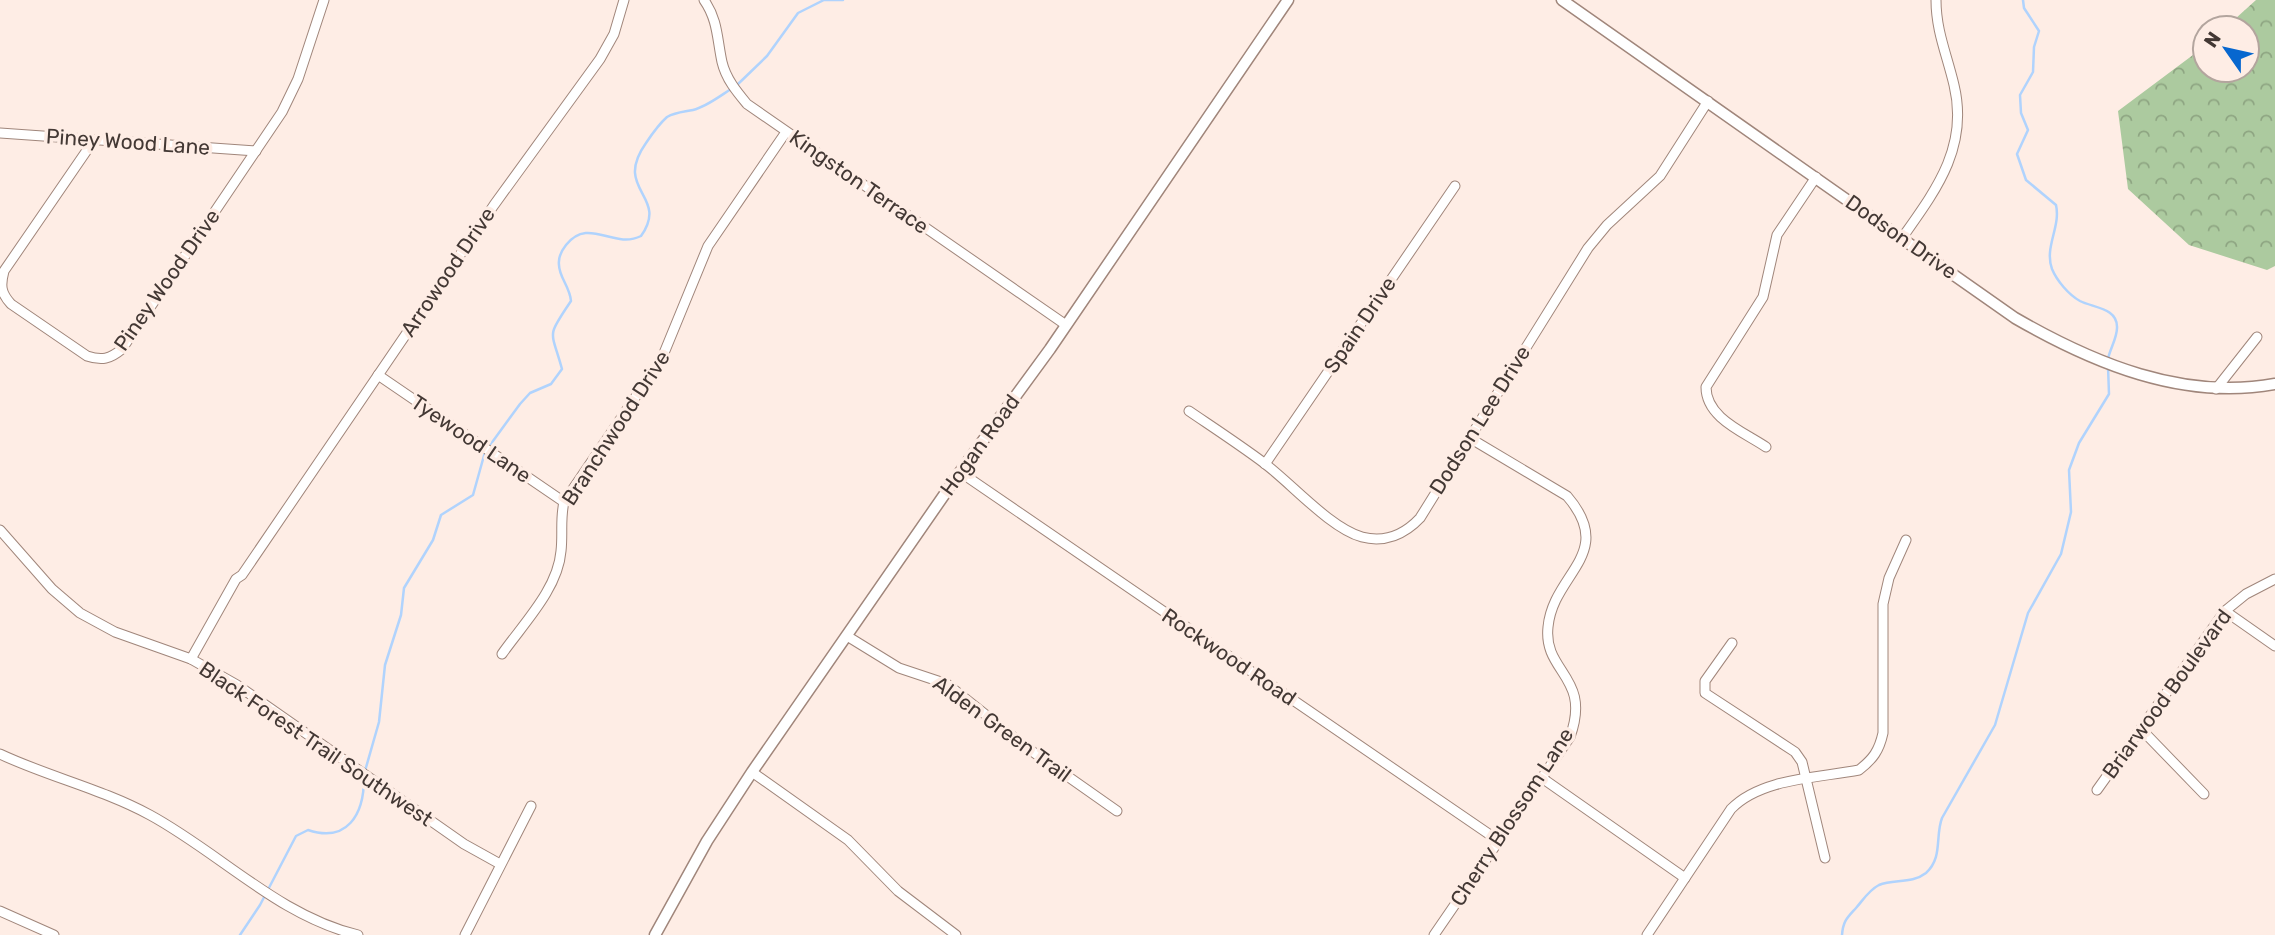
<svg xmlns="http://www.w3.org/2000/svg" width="2275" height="935" viewBox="0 0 2275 935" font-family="Rubik,sans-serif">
<defs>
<pattern id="park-crowns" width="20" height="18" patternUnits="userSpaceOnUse" patternTransform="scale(1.75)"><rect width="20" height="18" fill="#acca9f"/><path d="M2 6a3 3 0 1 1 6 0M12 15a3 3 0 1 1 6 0" fill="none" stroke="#8ea582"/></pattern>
</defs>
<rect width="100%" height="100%" fill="#feede5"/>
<!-- park -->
<path fill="url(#park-crowns)" d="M2256 0H2275V266L2267 270 2189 245 2128 189 2118 111 2205 46V70H2247V28H2225Z"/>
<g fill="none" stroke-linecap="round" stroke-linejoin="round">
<!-- stream -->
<g stroke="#b0d3fd" stroke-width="2.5">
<path d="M2023 0 2024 8 2039 31 2034 47 2033 72 2020 95 2021 113 2028 130 2017 154 2026 180 2056 205C2061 227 2044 247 2052 269 2057 281 2069 295 2080 301 2094 308 2118 308 2117 328 2117 338 2110 349 2108 359"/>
<path d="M737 85 767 56 798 13 824 0H843"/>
<path d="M365 771 379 722 385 665 401 615 404 588 433 540 441 515 473 495 485 452 520 404 530 393 551 384 562 369C551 329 546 338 571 301 570 287 559 277 559 265 558 257 562 250 566 245 589 216 613 250 641 236 670 195 612 191 646 143 652 134 659 124 667 117 676 112 684 112 693 110 706 107 720 96 731 89"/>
<path d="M240 935 260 905 296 836 308 830C347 843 364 815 364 778"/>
<path d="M1842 935C1843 921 1847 918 1856 908 1863 900 1869 890 1879 885 1894 879 1912 884 1926 873 1943 858 1935 836 1942 818L1995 725 2028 613 2061 554 2071 512 2069 470 2079 443 2109 394 2108 366"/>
</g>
<!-- minor casing -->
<g stroke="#a0867b" stroke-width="11">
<g id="minor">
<path d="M704 0C718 20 717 39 722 62 726 79 737 92 747 104L1066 325"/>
<path d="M0 133 256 151"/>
<path d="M94 140 4 271C0 286 1 293 11 304L87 356C102 361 110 359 122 349L282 112 298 79 324 0"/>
<path d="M1902 238C1936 190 1969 147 1954 85 1947 55 1936 31 1936 0"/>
<path d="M378 375 564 502"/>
<path d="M2216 389 2257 337"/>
<path d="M1189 411C1214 428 1240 445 1264 463 1291 483 1330 528 1362 537 1385 543 1405 534 1420 518L1588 248 1607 225 1660 176 1708 101"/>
<path d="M1766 447C1744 432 1706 418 1706 387L1763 297 1777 235 1816 177"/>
<path d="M1265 464 1455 186"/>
<path d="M960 472 1499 841"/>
<path d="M0 530 52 589 80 613 115 632 191 659 237 685 464 844 500 864"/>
<path d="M2225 611 2275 646"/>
<path d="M847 636 899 668 947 684 1026 747 1117 811"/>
<path d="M1732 643 1705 681V693L1795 752 1802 762 1825 858"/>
<path d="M502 654C523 624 558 589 561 551 563 534 560 519 564 502L662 358 708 246 786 132"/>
<path d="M191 659 236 579 242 575 494 205 600 59 614 34 624 0"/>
<path d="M2141 729 2204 794"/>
<path d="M0 754C49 777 102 789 150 815 220 853 279 916 358 935"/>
<path d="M752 772 848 840 898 891 956 935"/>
<path d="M1542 778 1685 878"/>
<path d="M2097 790 2225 611 2246 594 2275 579"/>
<path d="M0 911 54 935"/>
<path d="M465 935 531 806"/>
<path d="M1434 935 1570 737C1592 676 1543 673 1548 627 1553 573 1617 554 1567 496L1468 437"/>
<path d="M1647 935 1731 809C1761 778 1818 778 1859 770 1873 759 1879 751 1883 733V604L1889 578 1906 540"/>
</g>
</g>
<!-- tertiary casing -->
<g stroke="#a0867b" stroke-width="13">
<g id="tertiary">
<path d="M1562 0 2015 318C2093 363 2183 401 2275 384"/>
<path d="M655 935 707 841 752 772 960 472 1050 349 1288 0"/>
</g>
</g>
<!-- minor -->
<use href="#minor" stroke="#fff" stroke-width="9"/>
<!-- tertiary -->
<use href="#tertiary" stroke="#fff" stroke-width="10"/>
</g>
<g text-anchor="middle" stroke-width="7" stroke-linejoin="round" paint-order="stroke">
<!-- street labels -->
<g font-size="21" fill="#433834" stroke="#feede5">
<text transform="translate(128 142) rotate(4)" y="7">Piney Wood Lane</text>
<text transform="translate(859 182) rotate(35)" y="7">Kingston Terrace</text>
<text transform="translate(1901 237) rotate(35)" y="7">Dodson Drive</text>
<text transform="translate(448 272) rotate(-56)" y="7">Arrowood Drive</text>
<text transform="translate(167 280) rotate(-55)" y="7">Piney Wood Drive</text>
<text transform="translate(1360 325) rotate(-56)" y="7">Spain Drive</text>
<text transform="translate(1480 420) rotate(-58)" y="7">Dodson Lee Drive</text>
<text transform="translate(616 428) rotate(-57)" y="7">Branchwood Drive</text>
<text transform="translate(471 439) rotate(34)" y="7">Tyewood Lane</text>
<text transform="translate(980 445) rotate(-54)" y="7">Hogan Road</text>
<text transform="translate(1229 657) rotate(34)" y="7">Rockwood Road</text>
<text transform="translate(2167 694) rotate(-54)" y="7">Briarwood Boulevard</text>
<text transform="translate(1002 729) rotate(36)" y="7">Alden Green Trail</text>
<text transform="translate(316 744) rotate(34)" y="7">Black Forest Trail Southwest</text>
<text transform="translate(1512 817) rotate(-57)" y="7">Cherry Blossom Lane</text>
</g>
</g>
<!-- north arrow -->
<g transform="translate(2226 49) rotate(304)"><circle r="33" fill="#feede5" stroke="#b3a59e" stroke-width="2"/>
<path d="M0-5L12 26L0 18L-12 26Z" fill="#0767cf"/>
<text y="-10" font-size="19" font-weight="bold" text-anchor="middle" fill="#433834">N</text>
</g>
</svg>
